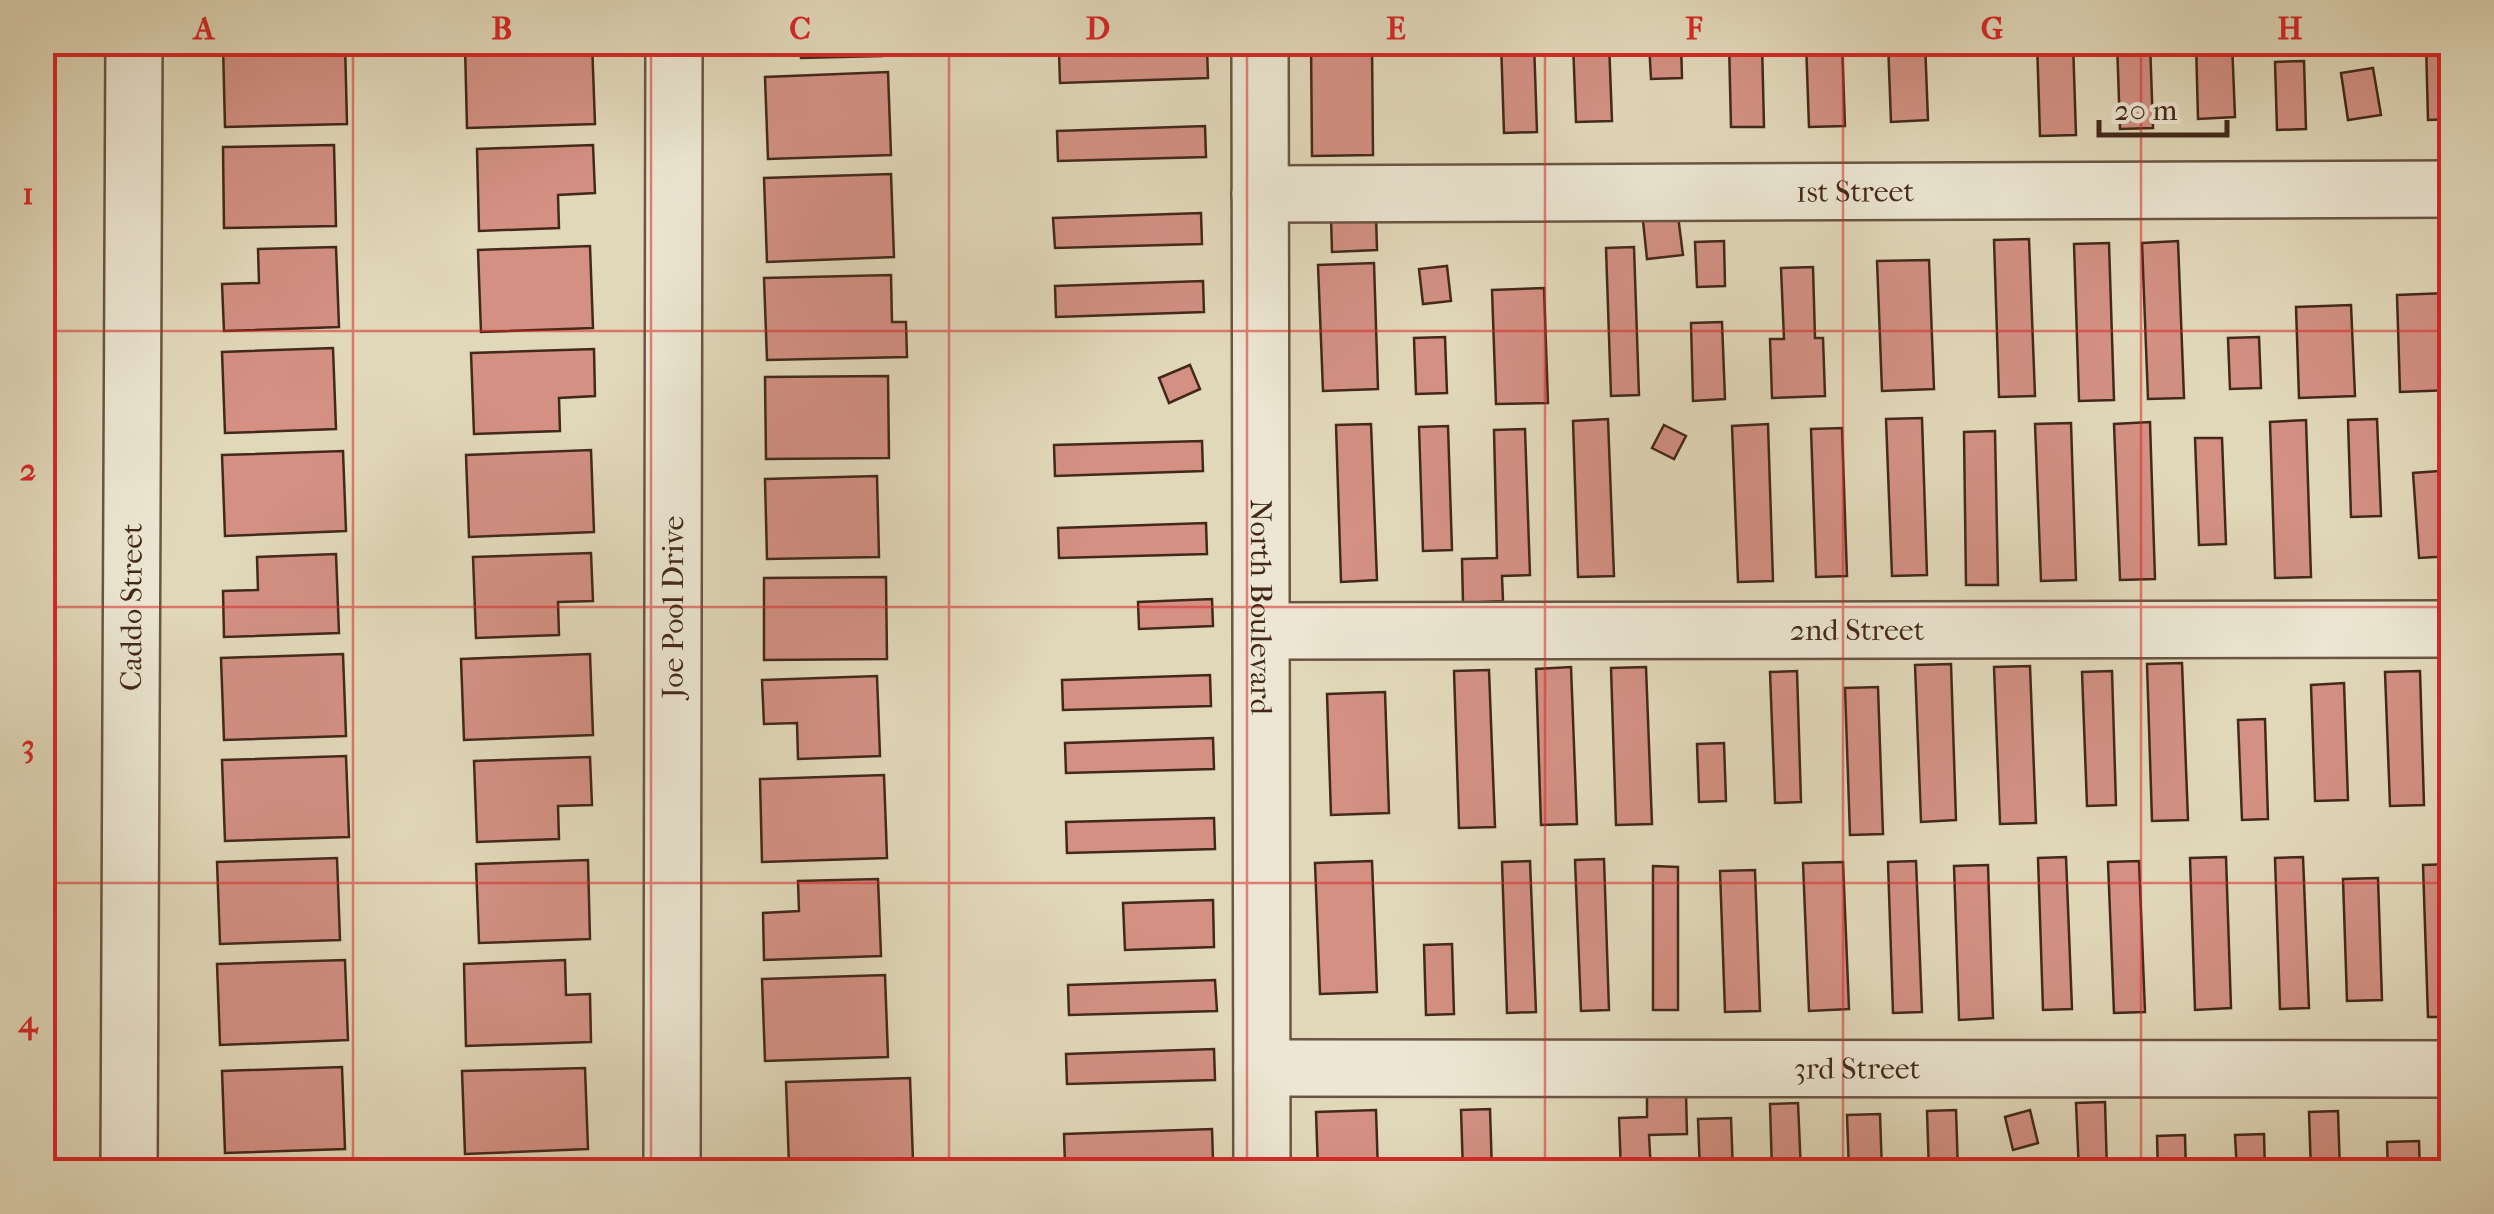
<svg xmlns="http://www.w3.org/2000/svg" width="2494" height="1214" viewBox="0 0 2494 1214" font-family="'IM FELL French Canon',serif">
<rect width="100%" height="100%" fill="#e1d8b9"/>
<filter id="stains"><feTurbulence type="fractalNoise" baseFrequency=".002" numOctaves="4"/><feColorMatrix values="0 0 0 0 .2 0 0 0 0 .09 0 0 0 0 .02 0 0 0 .5 -.17"/></filter>
<radialGradient id="worn" r=".72"><stop offset=".6" stop-color="#630" stop-opacity="0"/><stop offset="1" stop-color="#630" stop-opacity=".3"/></radialGradient>
<!-- building -->
<g fill="#d39083" stroke="#43291a" stroke-width="2.5">
<path d="M345 42 347 124 225 127 223 45Z"/>
<path d="M592 42 595 124 467 128 465 46Z"/>
<path d="M800 42H882V56L801 58Z"/>
<path d="M1311 42H1372L1373 155 1312 156Z"/>
<path d="M1501 42H1534L1537 132 1504 133Z"/>
<path d="M1573 42H1609L1612 121 1576 122Z"/>
<path d="M1649 42H1681L1682 78 1651 79Z"/>
<path d="M1729 42H1762L1764 127H1731Z"/>
<path d="M1806 42H1842L1845 126 1809 127Z"/>
<path d="M1888 42H1925L1928 120 1891 122Z"/>
<path d="M2037 42H2073L2076 135 2040 136Z"/>
<path d="M2117 42H2150L2153 128 2120 129Z"/>
<path d="M2196 42H2232L2235 117 2198 119Z"/>
<path d="M2426 42H2452V119L2428 120Z"/>
<path d="M1207 48 1208 78 1060 83 1059 53Z"/>
<path d="M2304 61 2306 129 2277 130 2275 62Z"/>
<path d="M2373 68 2381 115 2348 120 2341 73Z"/>
<path d="M888 72 891 155 768 159 765 77Z"/>
<path d="M42 75H50L52 121H42Z"/>
<path d="M1205 126 1206 157 1058 161 1057 131Z"/>
<path d="M42 140H46L49 221H42Z"/>
<path d="M334 145 336 226 224 228 223 147Z"/>
<path d="M593 145 595 193 558 195 559 228 479 231 477 149Z"/>
<path d="M891 174 894 257 767 262 764 178Z"/>
<path d="M1201 213 1202 244 1055 248 1053 218Z"/>
<path d="M1376 215 1377 250 1332 252 1331 217Z"/>
<path d="M1678 216 1683 255 1647 259 1643 221Z"/>
<path d="M2029 239 2035 396 1999 397 1994 240Z"/>
<path d="M1724 241 1725 286 1697 287 1695 242Z"/>
<path d="M2178 241 2184 398 2148 399 2142 243Z"/>
<path d="M42 242H48L51 323H42Z"/>
<path d="M2109 243 2114 400 2079 401 2074 244Z"/>
<path d="M590 246 593 328 481 332 478 250Z"/>
<path d="M336 247 339 327 224 331 222 284 259 283 258 249Z"/>
<path d="M1634 247 1639 395 1611 396 1606 248Z"/>
<path d="M1929 260 1934 389 1882 391 1877 261Z"/>
<path d="M1374 263 1378 389 1323 391 1318 265Z"/>
<path d="M1447 266 1451 301 1423 304 1419 269Z"/>
<path d="M1813 267 1815 338H1823L1825 396 1772 398 1770 339H1784L1781 268Z"/>
<path d="M891 275 892 322H906L907 357 767 360 764 278Z"/>
<path d="M1203 281 1204 312 1056 317 1055 286Z"/>
<path d="M1544 288 1548 403 1496 404 1492 290Z"/>
<path d="M2447 293 2451 390 2400 392 2397 295Z"/>
<path d="M2351 305 2355 396 2299 398 2296 307Z"/>
<path d="M1722 322 1725 399 1693 401 1691 323Z"/>
<path d="M1445 337 1447 393 1416 394 1414 338Z"/>
<path d="M2259 337 2261 388 2230 389 2228 338Z"/>
<path d="M42 344H48L51 426H42Z"/>
<path d="M333 348 336 429 225 433 222 352Z"/>
<path d="M594 349 595 396 559 398 560 431 474 434 471 353Z"/>
<path d="M1190 365 1200 389 1169 403 1159 378Z"/>
<path d="M888 376 889 458 766 459 765 377Z"/>
<path d="M1922 418 1927 575 1892 576 1886 419Z"/>
<path d="M1608 419 1614 576 1578 577 1573 421Z"/>
<path d="M2377 419 2381 516 2351 517 2348 420Z"/>
<path d="M2306 420 2311 577 2275 578 2270 422Z"/>
<path d="M2150 422 2155 579 2120 580 2114 424Z"/>
<path d="M2071 423 2076 580 2041 581 2035 424Z"/>
<path d="M1371 424 1377 580 1341 582 1336 425Z"/>
<path d="M1768 424 1773 581 1738 582 1732 426Z"/>
<path d="M1664 425 1686 436 1674 459 1652 448Z"/>
<path d="M1448 426 1452 550 1423 551 1419 427Z"/>
<path d="M1842 428 1847 576 1816 577 1811 429Z"/>
<path d="M1525 429 1530 575 1502 576 1503 601 1463 603 1462 559 1497 558 1494 430Z"/>
<path d="M1995 431 1998 585H1966L1964 432Z"/>
<path d="M2195 438H2222L2226 544 2199 545Z"/>
<path d="M1202 441 1203 471 1055 476 1054 445Z"/>
<path d="M42 447H49L50 494 42 495Z"/>
<path d="M591 450 594 532 469 537 466 455Z"/>
<path d="M343 451 346 531 225 536 222 455Z"/>
<path d="M2452 470V556L2419 558 2413 473Z"/>
<path d="M877 476 879 557 767 559 765 479Z"/>
<path d="M1206 523 1207 554 1059 558 1058 528Z"/>
<path d="M42 550H48L51 630H42Z"/>
<path d="M591 553 593 601 558 602 559 635 476 638 473 557Z"/>
<path d="M336 554 339 633 224 637 223 591 258 590 257 557Z"/>
<path d="M886 577 887 659 764 660V578Z"/>
<path d="M1212 599 1213 626 1139 629 1138 602Z"/>
<path d="M42 651H47L49 732H42Z"/>
<path d="M343 654 346 736 224 740 221 658Z"/>
<path d="M590 654 593 735 464 740 461 659Z"/>
<path d="M2182 663 2188 820 2152 821 2147 664Z"/>
<path d="M1951 664 1956 820 1921 822 1915 665Z"/>
<path d="M2030 666 2036 823 2000 824 1994 667Z"/>
<path d="M1571 667 1577 824 1541 825 1536 669Z"/>
<path d="M1646 667 1652 824 1616 825 1611 668Z"/>
<path d="M1489 670 1495 827 1459 828 1454 671Z"/>
<path d="M1797 671 1801 802 1775 803 1770 672Z"/>
<path d="M2112 671 2116 805 2087 806 2082 672Z"/>
<path d="M2420 671 2424 805 2390 806 2385 672Z"/>
<path d="M1210 675 1211 706 1063 710 1062 680Z"/>
<path d="M877 676 880 756 798 759 797 723 764 724 762 680Z"/>
<path d="M2344 683 2348 800 2315 801 2311 685Z"/>
<path d="M1878 687 1883 834 1850 835 1845 688Z"/>
<path d="M1385 692 1389 813 1331 815 1327 694Z"/>
<path d="M2265 719 2268 819 2242 820 2238 720Z"/>
<path d="M1213 738 1214 769 1066 773 1065 743Z"/>
<path d="M1724 743 1726 801 1699 802 1697 744Z"/>
<path d="M42 754H49L50 803H42Z"/>
<path d="M346 756 349 837 225 841 222 760Z"/>
<path d="M590 757 592 805 558 806 559 839 477 842 474 761Z"/>
<path d="M884 775 887 858 762 862 760 779Z"/>
<path d="M1214 818 1215 849 1067 853 1066 822Z"/>
<path d="M42 857H47L50 938H42Z"/>
<path d="M2066 857 2072 1009 2043 1010 2038 858Z"/>
<path d="M2226 857 2231 1008 2195 1010 2190 858Z"/>
<path d="M2303 857 2309 1008 2280 1009 2275 858Z"/>
<path d="M337 858 340 940 220 944 217 862Z"/>
<path d="M1604 859 1609 1010 1581 1011 1575 860Z"/>
<path d="M588 860 590 939 479 943 476 864Z"/>
<path d="M1372 861 1377 992 1320 994 1315 863Z"/>
<path d="M1530 861 1536 1012 1507 1013 1502 862Z"/>
<path d="M1916 861 1922 1012 1893 1013 1888 862Z"/>
<path d="M2139 861 2145 1012 2114 1013 2108 862Z"/>
<path d="M1843 862 1849 1009 1809 1011 1803 863Z"/>
<path d="M2452 864V1017H2428L2423 865Z"/>
<path d="M1988 865 1993 1018 1959 1020 1954 866Z"/>
<path d="M1653 866 1678 867V1010H1653Z"/>
<path d="M1755 870 1760 1011 1725 1012 1720 871Z"/>
<path d="M2378 878 2382 1000 2347 1001 2343 879Z"/>
<path d="M878 879 881 956 764 960 763 913 799 911 798 881Z"/>
<path d="M1213 900 1214 947 1125 950 1123 903Z"/>
<path d="M1452 944 1454 1014 1426 1015 1424 945Z"/>
<path d="M46 958 49 1039H42V959Z"/>
<path d="M345 960 348 1040 220 1045 217 964Z"/>
<path d="M565 960 566 995 590 994 591 1042 466 1046 464 964Z"/>
<path d="M885 975 888 1057 765 1061 762 979Z"/>
<path d="M1215 980 1217 1011 1069 1015 1068 985Z"/>
<path d="M1214 1049 1215 1080 1067 1084 1066 1054Z"/>
<path d="M47 1060 49 1140H42V1061Z"/>
<path d="M342 1067 345 1149 225 1153 222 1071Z"/>
<path d="M585 1068 588 1149 465 1154 462 1071Z"/>
<path d="M910 1078 913 1161 789 1165 786 1082Z"/>
<path d="M1686 1092 1687 1134 1649 1135 1651 1172H1621L1619 1118 1647 1117V1094Z"/>
<path d="M2105 1102 2107 1172H2079L2076 1103Z"/>
<path d="M1798 1103 1801 1172H1772L1770 1104Z"/>
<path d="M1490 1109 1492 1172H1463L1461 1110Z"/>
<path d="M1376 1110 1378 1172H1318L1316 1112Z"/>
<path d="M1956 1110 1958 1172H1929L1927 1111Z"/>
<path d="M2030 1110 2038 1143 2013 1150 2005 1117Z"/>
<path d="M2338 1111 2340 1172H2311L2309 1112Z"/>
<path d="M1880 1114 1882 1172H1849L1847 1115Z"/>
<path d="M1731 1118 1733 1172H1700L1698 1119Z"/>
<path d="M1212 1129 1213 1160 1065 1165 1064 1134Z"/>
<path d="M2264 1134 2265 1172H2237L2235 1135Z"/>
<path d="M2185 1135 2186 1172H2158L2157 1136Z"/>
<path d="M2419 1141 2420 1172H2388L2387 1142Z"/>
</g>
<g fill="none" stroke-linecap="round" stroke-linejoin="round">
<!-- minor casing -->
<g stroke="#6a5542" stroke-width="60">
<g id="minor">
<path id="s1" d="M1260 42 1262 1172"/>
<path id="s2" d="M1260 194 2452 189"/>
<path id="s3" d="M1262 631 2452 629"/>
<path id="s4" d="M1262 1068 2452 1069"/>
<path id="s5" d="M129 1172 134 42"/>
<path id="s6" d="M672 1172 674 42"/>
</g>
</g>
<!-- minor -->
<use href="#minor" stroke="#ece6d2" stroke-width="55"/>
</g>
<!-- grid -->
<path fill="none" stroke="#d62828" stroke-width="2.5" stroke-opacity="0.55" d="M353 42V1172M651 42V1172M949 42V1172M1247 42V1172M1545 42V1172M1843 42V1172M2141 42V1172M42 331H2452M42 607H2452M42 883H2452"/>
<g text-anchor="middle" stroke-width="8" stroke-linejoin="round" paint-order="stroke">
<!-- street labels -->
<g font-size="30" fill="#43291a" stroke="#ece6d2">
<text dy="10" stroke="none"><textPath href="#s2" startOffset="595">1st Street</textPath></text>
<text dy="10" stroke="none"><textPath href="#s5" startOffset="565">Caddo Street</textPath></text>
<text dy="10" stroke="none"><textPath href="#s6" startOffset="565">Joe Pool Drive</textPath></text>
<text dy="10" stroke="none"><textPath href="#s1" startOffset="565">North Boulevard</textPath></text>
<text dy="10" stroke="none"><textPath href="#s3" startOffset="595">2nd Street</textPath></text>
<text dy="10" stroke="none"><textPath href="#s4" startOffset="595">3rd Street</textPath></text>
</g>
</g>
<!-- margin -->
<rect width="2494" height="1214" fill="none" stroke="#e1d8b9" stroke-width="110"/>
<!-- scale -->
<path d="M2099 120v15h128v-15" fill="none" stroke="#43291a" stroke-width="5"/>
<text x="2114" y="120" font-size="30" fill="#43291a" stroke="#ece6d2" stroke-width="8" paint-order="stroke">20 m</text>
<rect x="55" y="55" width="2384" height="1104" fill="none" stroke="#d62828" stroke-width="4"/>
<g font-size="32" text-anchor="middle" font-weight="bold" fill="#d62828">
<text x="204" y="39">A</text>
<text x="502" y="39">B</text>
<text x="800" y="39">C</text>
<text x="1098" y="39">D</text>
<text x="1396" y="39">E</text>
<text x="1694" y="39">F</text>
<text x="1992" y="39">G</text>
<text x="2290" y="39">H</text>
<text x="28" y="204">1</text>
<text x="28" y="480">2</text>
<text x="28" y="756">3</text>
<text x="28" y="1032">4</text>
</g>
<rect width="100%" height="100%" filter="url(#stains)"/>
<rect width="100%" height="100%" fill="url(#worn)"/>
</svg>
